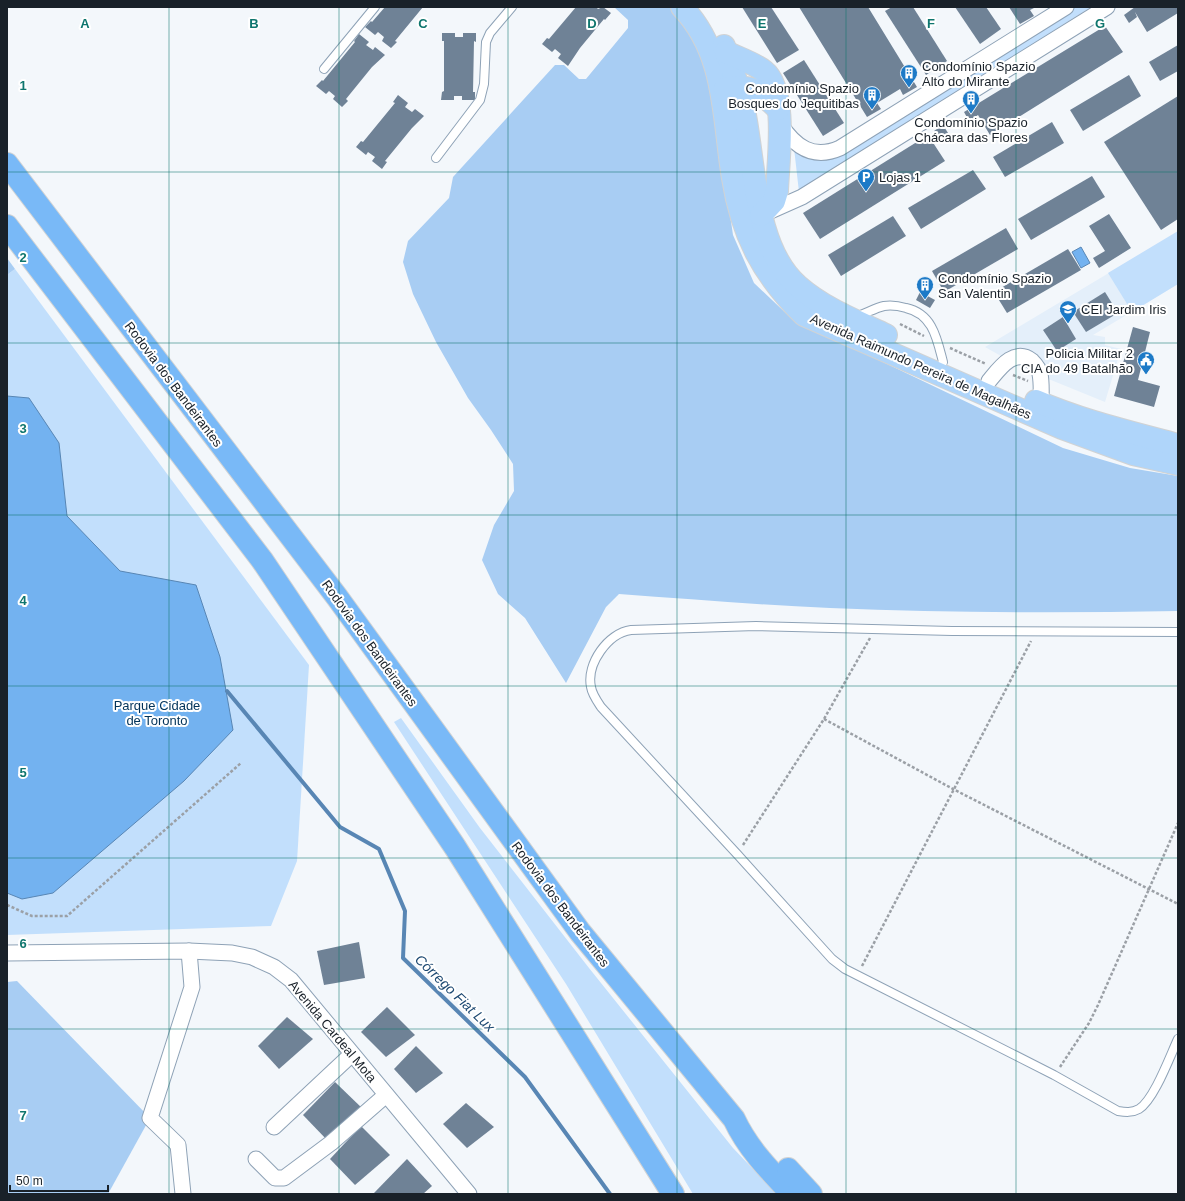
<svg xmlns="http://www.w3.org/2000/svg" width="1185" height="1201" viewBox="0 0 1185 1201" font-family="Helvetica,sans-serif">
<rect width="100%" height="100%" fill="#f3f7fb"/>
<!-- built -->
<path fill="#e4effa" d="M1159 243 1178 284 1093 335 1105 337V345L1121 349 1105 402 1046 378 1015 350 1001 356 985 347Z"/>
<!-- green -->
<g fill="#c2dffc">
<path d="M1071 7H1091L799 192 794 148 815 159Z"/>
<path d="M1178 231V284L1132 312 1108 273Z"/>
<path d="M15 269 309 665 297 861 271 926 7 935V275Z"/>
<path d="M401 718 480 828 589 968 733 1148 777 1194H693L566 984 394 722Z"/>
</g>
<!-- forest -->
<g fill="#a8cdf3">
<path d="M614 7H678L705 46 733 235 754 283 791 318 1063 448 1130 468 1178 476V611C1062 613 946 613 830 608 760 605 689 599 619 594L606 607 566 683 525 618 498 594 482 560 494 525 514 491 513 464 491 430 468 398 436 342 413 294 403 262 408 241 449 198 453 177 555 65H564L579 79H586L628 28V20Z"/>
<path d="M7 258 15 269 7 275Z"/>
<path d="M17 981 150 1118 108 1194H7V982Z"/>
</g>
<!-- water -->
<g fill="#73b2f0" stroke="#5886b4">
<path d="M1081 247 1090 263 1081 268 1072 252Z"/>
<path d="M7 396 29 398 59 443 67 516 120 571 196 585 220 657 233 730 184 781 53 893 22 899 7 893Z"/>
</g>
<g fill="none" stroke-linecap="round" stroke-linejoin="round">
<!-- stream -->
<path stroke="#5886b4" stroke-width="4" d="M227 691 340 827 379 849 405 911 403 958 525 1077 610 1194"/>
</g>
<!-- building -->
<g fill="#6f8296">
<path d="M385 7H423L395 41 397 42 391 48 382 41 384 37 378 32 375 35 365 27 371 21 372 22Z"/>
<path d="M576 7H596L598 9 603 7 611 13 605 20 604 19 580 48 568 66 558 58 561 54 555 49 552 52 542 44 547 38 549 39Z"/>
<path d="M742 7H771L799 50 777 63Z"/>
<path d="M799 7H868L917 87 903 95 900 89 877 103 881 109 867 117Z"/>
<path d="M892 7H913L947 61 926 75 885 11Z"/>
<path d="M955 7H986L1001 29 980 44Z"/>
<path d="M1009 7H1036L1030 10 1034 16 1020 24Z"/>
<path d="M1135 7H1178V13L1147 32 1135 12 1137 17 1129 23 1124 15Z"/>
<path d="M1105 26 1123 52 990 135 978 115 969 121 964 112Z"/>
<path d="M442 33H455V37H463V33H476V42L474 41 473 92H475V100H462V96H454V100H441L442 92 444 91V41H442Z"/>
<path d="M359 34 369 42 366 45 373 50 375 47 385 55 372 67 346 99 348 101 342 107 333 99 335 96 329 91 326 94 316 86 322 80 323 81 355 42 354 41Z"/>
<path d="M1178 45V71L1160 81 1149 62Z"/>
<path d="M804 60 844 123 823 136 783 73Z"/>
<path d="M1129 75 1141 96 1083 131 1070 110Z"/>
<path d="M398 95 408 103 405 107 412 112 415 109 424 116 412 128 385 161 387 162 382 169 372 161 375 157 368 152 366 155 356 147 361 141 363 142 395 103 393 102Z"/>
<path d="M1178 96V219L1161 230 1104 142Z"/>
<path d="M1052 122 1064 143 1005 177 993 157Z"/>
<path d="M943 125 948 133 939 138 934 131Z"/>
<path d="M928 135 945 161 820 239 803 213Z"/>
<path d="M973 170 986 189 921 229 908 208Z"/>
<path d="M1092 176 1105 197 1031 240 1018 219Z"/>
<path d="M1109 214 1131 248 1099 268 1093 258 1105 251 1089 226Z"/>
<path d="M893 216 906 236 841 276 828 255Z"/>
<path d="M1006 228 1018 249 944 292 932 271Z"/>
<path d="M1068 249 1081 270 1007 313 994 292Z"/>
<path d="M920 292 935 300 930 308 916 300Z"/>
<path d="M1105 292 1118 313 1086 332 1073 312Z"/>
<path d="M1063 317 1076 339 1057 351 1043 330Z"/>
<path d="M1133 327 1150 332 1138 380 1160 386 1154 407 1114 396Z"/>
<path d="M359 942 365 978 324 985 317 951Z"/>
<path d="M387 1007 415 1035 386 1057 361 1032Z"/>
<path d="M287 1017 313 1039 279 1069 258 1046Z"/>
<path d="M416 1046 443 1073 416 1093 394 1069Z"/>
<path d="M335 1082 364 1110 328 1141 303 1115Z"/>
<path d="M466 1103 494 1127 467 1148 443 1124Z"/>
<path d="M361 1126 390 1155 355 1185 330 1159Z"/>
<path d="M407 1159 432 1186 423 1194H375L374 1193Z"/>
</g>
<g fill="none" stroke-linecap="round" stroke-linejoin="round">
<!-- lane casing -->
<g stroke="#8ea2b6" stroke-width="10">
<g id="lane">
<path d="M324 69 375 7"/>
<path d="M436 158 480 100 484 84 486 42 490 33 512 7"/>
<path d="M855 317C865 314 875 308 884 306 891 305 899 306 906 308 933 314 937 339 943 362"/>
<path d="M1178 632 952 631 756 626 631 630C608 633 586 664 591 687 592 694 597 701 601 707L737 854 832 959 845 969 1054 1075 1118 1111C1125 1112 1132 1113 1139 1109 1154 1100 1170 1056 1178 1039"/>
</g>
</g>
<!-- street casing -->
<g stroke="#8ea2b6" stroke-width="17">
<g id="street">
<path d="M780 124C795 147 813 160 840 148L1066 7"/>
<path d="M766 213 802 197 1107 7"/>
<path d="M989 381C999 369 1014 347 1032 361 1036 365 1039 369 1040 374 1042 384 1041 394 1041 403"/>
<path d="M7 953 189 951 232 953 252 957 274 967 291 980 469 1194"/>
<path d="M274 1127 352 1054"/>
<path d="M256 1159 275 1178H284L331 1143 386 1095"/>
<path d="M183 1194 178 1145 150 1118 192 987 189 951"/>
</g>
</g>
<!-- primary casing -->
<g stroke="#d1d3d4" stroke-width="24">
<g id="primary">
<path d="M682 7C727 54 723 118 733 178 742 235 763 275 804 315L1062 428 1133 454 1178 464"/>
<path d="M724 46C732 67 739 88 744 110 755 164 754 248 798 286 823 308 856 321 886 335"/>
<path d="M726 52C738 58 754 63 764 71 788 90 778 162 777 191L774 201 761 215"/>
<path d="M725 89C752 84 760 91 778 109"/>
<path d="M1036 401C1082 421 1130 432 1178 445"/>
</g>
</g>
<!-- highway casing -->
<g stroke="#d1d3d4" stroke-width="24">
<g id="highway">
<path d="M7 164 337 597 580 932 734 1119C748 1149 770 1171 792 1194"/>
<path d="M7 226 262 560 455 847 673 1194"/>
<path d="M788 1169 811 1194"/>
</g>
</g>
<!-- path -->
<g stroke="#9ba0a6" stroke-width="2.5" stroke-dasharray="3 2" stroke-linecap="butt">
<path d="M900 324 924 336"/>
<path d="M950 348 986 364"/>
<path d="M1013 375 1028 381"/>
<path d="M824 719 953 789 1178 904"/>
<path d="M743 845 824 719 870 638"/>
<path d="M7 905 32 916H67L241 763"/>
<path d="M862 966 1031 641"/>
<path d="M1060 1067 1089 1023 1098 1005 1178 823"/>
</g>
<!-- lane -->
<use href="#lane" stroke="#fff" stroke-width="8"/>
<!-- street -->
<use href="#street" stroke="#fff" stroke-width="15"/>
<!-- primary -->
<use href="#primary" stroke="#afd5fa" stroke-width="22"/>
<!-- highway -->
<use href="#highway" stroke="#79b9f7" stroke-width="22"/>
</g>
<!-- grid -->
<path fill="none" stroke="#0f766e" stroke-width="1" stroke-opacity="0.55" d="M169 7V1194M339 7V1194M508 7V1194M677 7V1194M846 7V1194M1016 7V1194M7 172H1178M7 343H1178M7 515H1178M7 686H1178M7 858H1178M7 1029H1178"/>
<!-- icons -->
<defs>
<g id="building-pin" transform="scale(0.9)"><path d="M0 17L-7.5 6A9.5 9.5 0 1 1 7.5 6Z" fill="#1d7ac7" stroke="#fff"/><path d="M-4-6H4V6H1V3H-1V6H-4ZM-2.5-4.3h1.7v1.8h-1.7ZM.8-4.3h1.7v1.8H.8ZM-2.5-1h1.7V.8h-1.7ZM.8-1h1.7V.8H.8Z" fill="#fff"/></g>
<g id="parking-pin" transform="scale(0.9)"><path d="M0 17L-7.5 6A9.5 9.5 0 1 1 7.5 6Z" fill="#1d7ac7" stroke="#fff"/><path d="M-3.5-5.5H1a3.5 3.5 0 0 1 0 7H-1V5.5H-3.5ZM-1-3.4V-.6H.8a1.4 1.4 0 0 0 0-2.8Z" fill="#fff"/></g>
<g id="school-pin" transform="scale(0.9)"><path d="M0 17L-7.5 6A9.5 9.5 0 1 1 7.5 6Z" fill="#1d7ac7" stroke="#fff"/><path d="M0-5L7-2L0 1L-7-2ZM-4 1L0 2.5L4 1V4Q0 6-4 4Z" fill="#fff"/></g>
<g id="civic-pin" transform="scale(0.9)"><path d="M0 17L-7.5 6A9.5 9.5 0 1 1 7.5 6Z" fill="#1d7ac7" stroke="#fff"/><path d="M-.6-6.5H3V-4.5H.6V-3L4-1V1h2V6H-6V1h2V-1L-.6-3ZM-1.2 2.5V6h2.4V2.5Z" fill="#fff"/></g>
</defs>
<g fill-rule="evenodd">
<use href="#building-pin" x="909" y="73"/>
<use href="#building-pin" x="872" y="95"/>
<use href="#building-pin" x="971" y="99"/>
<use href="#parking-pin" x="866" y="177"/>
<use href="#building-pin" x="925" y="285"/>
<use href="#school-pin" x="1068" y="309"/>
<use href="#civic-pin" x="1146" y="360"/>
</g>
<g text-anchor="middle" stroke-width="4" stroke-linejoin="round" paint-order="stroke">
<!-- poi labels -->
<g font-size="13" fill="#192129" stroke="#fff" text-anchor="start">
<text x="922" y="71">Condomínio Spazio<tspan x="922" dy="15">Alto do Mirante</tspan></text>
<text x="859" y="93" text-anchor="end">Condomínio Spazio<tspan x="859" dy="15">Bosques do Jequitibas</tspan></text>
<text x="971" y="127" text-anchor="middle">Condomínio Spazio<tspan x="971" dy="15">Chácara das Flores</tspan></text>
<text x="879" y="182">Lojas 1</text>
<text x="938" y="283">Condomínio Spazio<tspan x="938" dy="15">San Valentin</tspan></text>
<text x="1081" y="314">CEI Jardim Iris</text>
<text x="1133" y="358" text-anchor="end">Policia Militar 2<tspan x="1133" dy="15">CIA do 49 Batalhão</tspan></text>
</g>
<!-- street labels -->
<g font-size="13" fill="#192129" stroke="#fff">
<text transform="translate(921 366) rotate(24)" y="5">Avenida Raimundo Pereira de Magalhães</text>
<text transform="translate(174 384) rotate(53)" y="5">Rodovia dos Bandeirantes</text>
<text transform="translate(370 643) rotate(54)" y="5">Rodovia dos Bandeirantes</text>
<text transform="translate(561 904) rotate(53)" y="5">Rodovia dos Bandeirantes</text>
<text transform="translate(333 1031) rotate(50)" y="5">Avenida Cardeal Mota</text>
</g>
<!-- park labels -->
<g font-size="13" fill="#02335a" stroke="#fff">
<text x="157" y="710">Parque Cidade<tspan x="157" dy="15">de Toronto</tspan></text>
</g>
<!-- water labels -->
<g font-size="14" font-style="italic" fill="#1d4972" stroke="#fff">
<text transform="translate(455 993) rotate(44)" y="5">Córrego Fiat Lux</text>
</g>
</g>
<g font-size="13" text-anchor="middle" font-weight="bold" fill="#0f766e" stroke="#fff" stroke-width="4" stroke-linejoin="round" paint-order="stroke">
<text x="85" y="28">A</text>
<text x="254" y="28">B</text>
<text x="423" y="28">C</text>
<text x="592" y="28">D</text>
<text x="762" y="28">E</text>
<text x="931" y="28">F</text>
<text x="1100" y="28">G</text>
<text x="23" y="90">1</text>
<text x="23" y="262">2</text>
<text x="23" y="433">3</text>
<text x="23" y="605">4</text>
<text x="23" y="777">5</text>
<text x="23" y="948">6</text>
<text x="23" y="1120">7</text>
</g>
<!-- border -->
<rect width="1185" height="1201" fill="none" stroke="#192129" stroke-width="16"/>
<!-- scale -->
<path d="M10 1185v6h98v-6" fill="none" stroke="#192129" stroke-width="2"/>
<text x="16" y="1185" font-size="12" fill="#192129" stroke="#ffffff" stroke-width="3" paint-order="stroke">50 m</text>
</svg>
